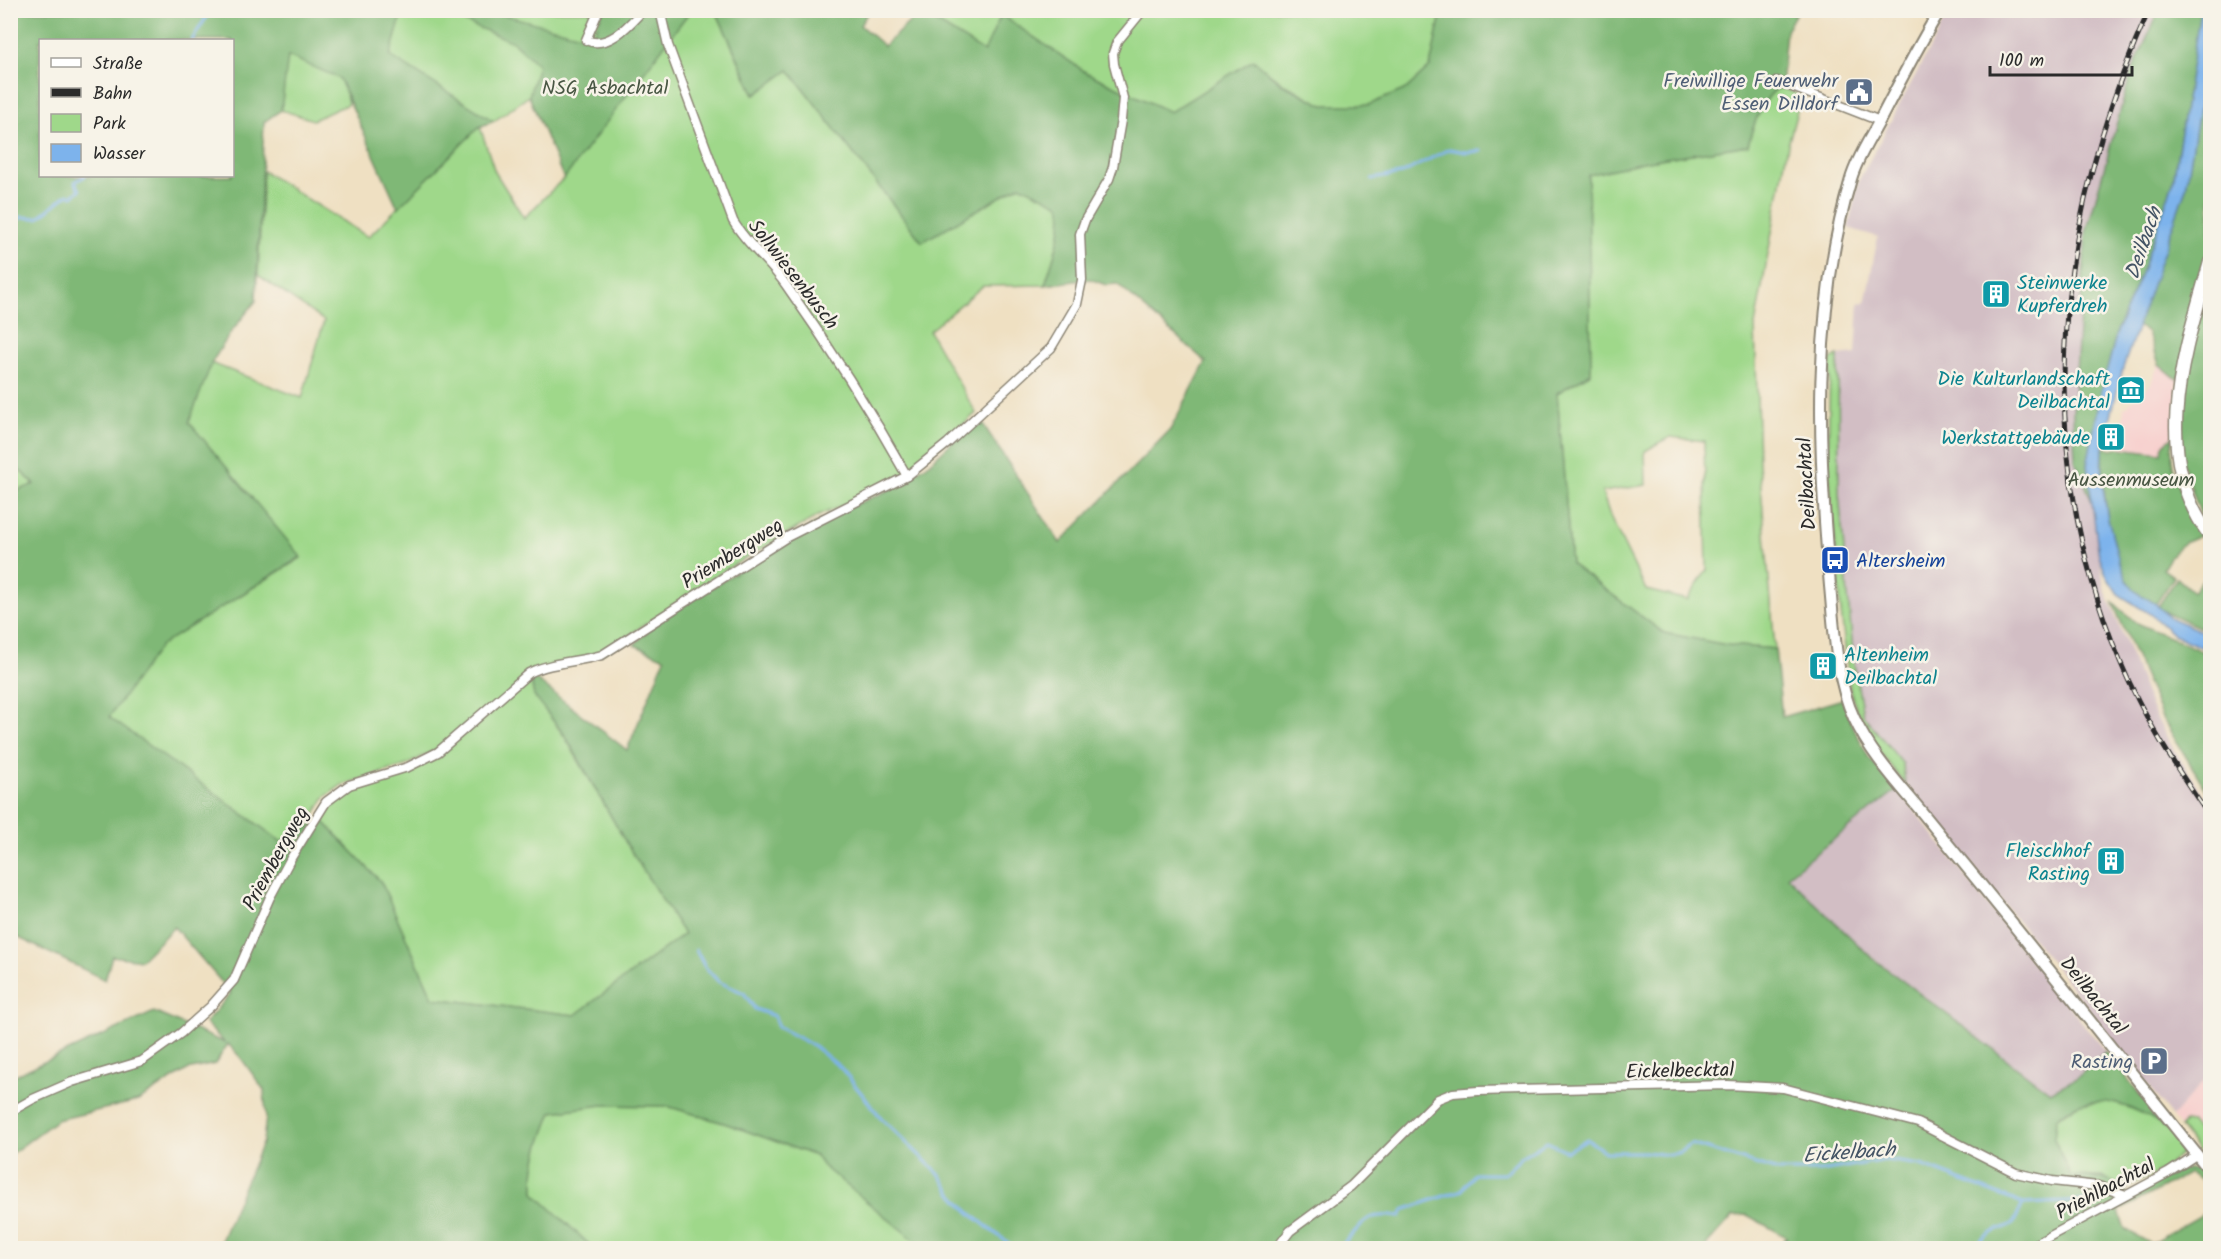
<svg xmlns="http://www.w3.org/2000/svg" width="2221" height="1259" viewBox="0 0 2221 1259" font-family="Kalam,sans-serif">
<rect width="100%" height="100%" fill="#f7f3e8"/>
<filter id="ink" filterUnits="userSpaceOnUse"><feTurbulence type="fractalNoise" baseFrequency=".0167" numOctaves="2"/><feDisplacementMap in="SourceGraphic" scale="12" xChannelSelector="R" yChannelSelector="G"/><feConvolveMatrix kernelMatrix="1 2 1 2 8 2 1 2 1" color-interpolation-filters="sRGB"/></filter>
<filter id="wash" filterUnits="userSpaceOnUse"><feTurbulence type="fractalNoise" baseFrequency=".008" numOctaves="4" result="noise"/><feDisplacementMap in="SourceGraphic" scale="24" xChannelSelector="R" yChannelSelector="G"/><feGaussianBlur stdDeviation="1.35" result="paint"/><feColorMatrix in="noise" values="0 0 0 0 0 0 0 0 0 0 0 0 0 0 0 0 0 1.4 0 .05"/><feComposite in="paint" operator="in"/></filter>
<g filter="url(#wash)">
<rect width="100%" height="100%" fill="#efe0c2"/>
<!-- built -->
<g fill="#f7d0ce">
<path d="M2159 364 2178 380 2173 436 2161 453 2119 448 2124 408 2150 385Z"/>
<path d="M2210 1073V1142L2191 1123 2180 1127 2172 1117Z"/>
</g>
<!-- industrial -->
<g fill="#d2bec4">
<path d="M1948 11H2159L2130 76 2086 233 2073 413 2075 460 2092 502 2104 587 2153 711 2173 748 2210 804V1073L2172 1117 2050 960 1905 784 1903 764 1863 715 1854 664 1839 493 1838 356 1856 354 1859 302 1865 303 1878 237 1848 228 1859 180 1938 33Z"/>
<path d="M1898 789 2031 961 2106 1051 2077 1078 2050 1092 1871 956 1787 876Z"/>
</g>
<!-- green -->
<g fill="#9fd88a" stroke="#65825a" stroke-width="1.5" fill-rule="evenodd">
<path d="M920 10H1438L1440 19 1430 67 1405 90 1368 106 1323 105 1284 84 1253 61 1170 112 1087 73 1001 15 985 53 920 12Z"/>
<path d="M216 11H661L668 39 690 11H716L754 95 789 70 922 242 1020 185 1061 205C1067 226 1051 263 1045 285L983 286 929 331 976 413 929 455 887 487 818 516 727 569 601 654 530 676 534 695 565 737 628 846 684 934 575 1015 433 998 381 882 321 819 329 803 347 790 410 770 440 747 407 765 342 785 325 797 306 828 280 843 107 718 159 646 301 558 187 423 211 363 302 398 324 321 258 275 263 171 368 237 442 164 393 187 346 95 348 104 313 120 281 110 287 56 232 40ZM529 96 564 178 524 218 495 172 480 127 494 121Z"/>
<path d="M1781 87 1801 96 1788 145 1755 325 1759 464 1775 649 1727 645 1664 633 1571 564 1557 393 1591 373 1588 175 1647 161 1748 145C1752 128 1764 93 1781 87ZM1670 437 1704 441 1707 570 1687 600 1646 590 1611 519 1602 492 1646 485 1645 451Z"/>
<path d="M1838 356 1839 493 1854 664 1863 715 1903 764 1905 784 1878 750 1859 718 1850 690 1841 612 1828 460 1830 360Z"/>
<path d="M11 462 35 485 11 493Z"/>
<path d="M2105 1101C2127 1107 2154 1113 2169 1132 2174 1138 2177 1146 2181 1153L2163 1170 2124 1189 2102 1177 2071 1176 2054 1139 2056 1119 2079 1104Z"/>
<path d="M602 1105 667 1106 727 1124 816 1156 823 1166 924 1248H593L534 1193C532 1160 541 1141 552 1112Z"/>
<path d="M2184 1122 2191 1123 2210 1142V1168L2180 1127Z"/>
</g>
<!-- forest -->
<g fill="#7fb876" stroke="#557250" stroke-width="1.5" fill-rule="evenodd">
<path d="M11 11H403L390 56 494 121 479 127 398 208 339 78 288 56 281 110 264 122 256 301 231 332 212 362 189 422 301 557 161 645 109 717 282 842 321 819 381 882 433 998 575 1015 684 934 628 846 566 737 534 696 530 675 627 750 665 658 634 645 653 625 769 551 827 517 887 491 926 466 979 418 1060 543 1170 430 1206 362 1117 284 1106 285 1090 279 1045 285C1051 263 1067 226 1060 205L1020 185 922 242 789 70 755 95 716 11H869L860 25 884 46 920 12 984 52 1001 15 1087 73 1170 112 1253 60 1282 84 1323 105H1368L1406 89 1430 67 1440 19 1438 11H1797L1786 31 1781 87C1764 93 1752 128 1748 145L1647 161 1588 175 1591 373 1557 393 1571 564 1664 633 1727 645 1775 649 1782 717 1843 699 1851 722 1869 758 1898 789 1787 876 1871 957 2050 1092 2077 1078 2106 1051 2165 1127C2141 1111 2110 1095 2080 1104 2072 1106 2063 1114 2056 1119L2054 1139 2071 1176C2091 1177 2119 1176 2128 1197L2180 1170 2197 1168 2210 1173V1186L2189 1173 2119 1211 2125 1229 2151 1244 2210 1210V1248H1777L1787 1237 1747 1215 1733 1216 1704 1248H924L823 1166 816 1156 727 1124 667 1106 602 1105 552 1112C541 1141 532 1160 534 1193L593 1248H218L263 1141 266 1117 264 1090 241 1058 228 1044 215 1064 187 1070 138 1101 57 1120 11 1154V1077L154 1012 225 1043 205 1023 231 993 174 927 141 960 112 956 105 980 11 934 10 606 17 605 11 596V493L35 484 10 462ZM40 40H232V176H40Z"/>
<path d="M468 11H489L592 38 603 11H690L564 179 529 96 538 65 513 42 460 20Z"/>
<path d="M2159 11H2200L2173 183 2142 271 2118 328 2101 393 2087 465 2092 502 2075 460 2073 413 2086 233 2130 76Z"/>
<path d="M2210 43V259L2178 380 2159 364 2148 333 2136 325 2186 188Z"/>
<path d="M2210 265V532L2203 522 2177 446 2185 359Z"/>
<path d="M2173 436C2166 471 2186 503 2202 533 2196 540 2188 540 2181 545 2173 551 2168 561 2163 569L2174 577 2156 604C2149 600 2139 596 2133 589 2108 559 2102 486 2103 447L2112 450 2119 448 2161 453 2164 444Z"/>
<path d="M2210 570V632L2157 608 2177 578 2193 592Z"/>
<path d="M2112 601 2135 622 2210 655V796L2162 718Z"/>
</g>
<!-- water -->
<path fill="#7db3ec" stroke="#546f8c" stroke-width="1.5" d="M2200 11H2210V43L2186 188 2123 368 2103 447 2102 480 2107 514 2119 561 2126 578 2135 591 2156 604 2171 618 2210 635V651L2174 635 2150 614 2118 594 2107 577 2099 556 2087 465 2101 393 2118 328 2142 271 2173 183Z"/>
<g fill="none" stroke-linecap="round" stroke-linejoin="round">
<!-- stream -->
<g stroke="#7db3ec" stroke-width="3">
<path d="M192 40 211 10"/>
<path d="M1372 179 1401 174 1449 149 1466 152 1481 151"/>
<path d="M10 227 21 217 38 218 68 194 72 196 80 190 75 182 85 176"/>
<path d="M696 950 705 967 719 982 744 993 755 1009 774 1016 778 1027 814 1046 841 1068 883 1120 941 1176C956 1207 989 1228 1015 1248"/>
<path d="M1338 1248C1365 1227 1358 1211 1400 1217L1403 1210 1462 1190 1474 1174H1504L1523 1156 1547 1142 1567 1151 1587 1139 1605 1152H1645L1669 1155 1680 1152 1691 1144 1778 1171H1820L1886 1160 1921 1165 2023 1204 2087 1201"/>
<path d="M1975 1248C1982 1235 1999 1229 2013 1224L2023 1204"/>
</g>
</g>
</g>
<g filter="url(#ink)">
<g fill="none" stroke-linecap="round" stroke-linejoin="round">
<!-- minor casing -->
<g stroke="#8d8676" stroke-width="11">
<g id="minor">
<path d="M599 10 586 40C608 50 629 25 643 10"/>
<path d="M660 10 668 45 733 221C747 245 770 262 786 285 830 347 870 410 907 476"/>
<path d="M1777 81 1880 121"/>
<path d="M10 1112 33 1099 72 1082 142 1061 181 1033 211 1006 234 980 270 897 291 858 326 802 349 785 408 767 438 752 529 673C551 662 578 662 602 655L787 537 907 476 948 443 1051 348 1077 304 1082 280 1080 234 1085 220 1109 179 1113 167 1121 120 1123 98 1114 64 1113 53 1117 42 1143 10"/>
<path d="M1277 1248 1290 1231 1351 1186 1438 1099 1453 1093 1478 1091 1728 1085 1783 1088 1918 1123 2016 1173 2052 1181 2098 1186 2126 1195"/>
<path d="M2028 1248 2168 1173 2196 1155"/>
</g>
</g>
<!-- tertiary casing -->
<g stroke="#8d8676" stroke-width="14">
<g id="tertiary">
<path d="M1940 10C1918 46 1899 83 1880 120 1870 139 1857 158 1851 179 1812 309 1818 451 1830 586 1834 628 1836 680 1854 718 1870 753 1897 782 1921 811 1952 849 1982 886 2013 924"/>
<path d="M2015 927 2210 1171"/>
</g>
</g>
<!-- secondary casing -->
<g stroke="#8d8676" stroke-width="15">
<path id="secondary" d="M2210 262C2185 351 2148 453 2210 536"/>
</g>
<!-- minor -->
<use href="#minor" stroke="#fff" stroke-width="8"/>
<!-- tertiary -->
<use href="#tertiary" stroke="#fff" stroke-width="10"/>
<!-- secondary -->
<use href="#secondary" stroke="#fff" stroke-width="12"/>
<!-- rail casing -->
<g stroke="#2b2b2b" stroke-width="5">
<path id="rail" d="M2149 10C2055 221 2030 444 2120 661 2143 717 2176 768 2210 817"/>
</g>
<!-- rail -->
<use href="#rail" stroke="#f7f3e8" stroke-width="3" stroke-dasharray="9" stroke-linecap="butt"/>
</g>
</g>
<!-- icons -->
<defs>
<g id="civic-square" transform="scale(1.5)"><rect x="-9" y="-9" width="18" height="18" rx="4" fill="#5c6f8a" stroke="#f7f3e8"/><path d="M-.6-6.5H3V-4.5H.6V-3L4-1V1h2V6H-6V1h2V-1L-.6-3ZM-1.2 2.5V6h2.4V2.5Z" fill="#fff"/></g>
<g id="building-square" transform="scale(1.5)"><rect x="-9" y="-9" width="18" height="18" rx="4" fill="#0f9aa8" stroke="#f7f3e8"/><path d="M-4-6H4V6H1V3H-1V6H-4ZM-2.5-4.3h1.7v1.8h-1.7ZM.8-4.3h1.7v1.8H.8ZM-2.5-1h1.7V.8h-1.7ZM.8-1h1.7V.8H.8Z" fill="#fff"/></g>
<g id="museum-square" transform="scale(1.5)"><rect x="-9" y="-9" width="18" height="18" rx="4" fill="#0f9aa8" stroke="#f7f3e8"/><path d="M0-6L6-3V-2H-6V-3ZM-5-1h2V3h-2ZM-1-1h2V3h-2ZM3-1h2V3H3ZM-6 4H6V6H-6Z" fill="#fff"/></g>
<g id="bus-square" transform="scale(1.5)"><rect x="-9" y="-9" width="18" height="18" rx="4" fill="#1a4fb4" stroke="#f7f3e8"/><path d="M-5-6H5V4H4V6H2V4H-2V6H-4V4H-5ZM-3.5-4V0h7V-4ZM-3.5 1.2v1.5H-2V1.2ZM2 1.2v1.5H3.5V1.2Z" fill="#fff"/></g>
<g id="parking-square" transform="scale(1.5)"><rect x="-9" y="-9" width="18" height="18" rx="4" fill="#5c6f8a" stroke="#f7f3e8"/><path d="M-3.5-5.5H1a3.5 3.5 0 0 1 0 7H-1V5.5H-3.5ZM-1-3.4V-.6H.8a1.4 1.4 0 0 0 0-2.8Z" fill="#fff"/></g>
</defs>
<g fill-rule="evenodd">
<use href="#civic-square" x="1859" y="92"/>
<use href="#building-square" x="1996" y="294"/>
<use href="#museum-square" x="2131" y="390"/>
<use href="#building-square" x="2111" y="437"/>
<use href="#bus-square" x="1835" y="560"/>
<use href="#building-square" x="1823" y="666"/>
<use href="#building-square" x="2111" y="861"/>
<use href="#parking-square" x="2154" y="1061"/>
</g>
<g text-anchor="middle" stroke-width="5" stroke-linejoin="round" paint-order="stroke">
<!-- service labels -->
<g font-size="20" fill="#4e5e75" stroke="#f7f3e8" text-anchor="end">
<text x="1838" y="87">Freiwillige Feuerwehr<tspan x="1838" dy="23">Essen Dilldorf</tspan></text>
<text x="2133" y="1068">Rasting</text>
</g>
<!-- park labels -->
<g font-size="20" fill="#485643" stroke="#f7f3e8">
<text x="605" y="94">NSG Asbachtal</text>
<text x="2131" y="486">Aussenmuseum</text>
</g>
<!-- street labels -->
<g font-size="20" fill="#2b2b2b" stroke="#f7f3e8">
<text transform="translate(794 274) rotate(52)" y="7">Sollwiesenbusch</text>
<text transform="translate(1806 484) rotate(-93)" y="7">Deilbachtal</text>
<text transform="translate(732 553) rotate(-32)" y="7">Priembergweg</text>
<text transform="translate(275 858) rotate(-61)" y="7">Priembergweg</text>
<text transform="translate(2094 995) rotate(51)" y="7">Deilbachtal</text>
<text transform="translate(1680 1070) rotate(-1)" y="7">Eickelbecktal</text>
<text transform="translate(2105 1188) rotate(-28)" y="7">Priehlbachtal</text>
</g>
<!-- culture labels -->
<g font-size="20" fill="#0d838f" stroke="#f7f3e8" text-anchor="end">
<text x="2017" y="289" text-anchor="start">Steinwerke<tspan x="2017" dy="23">Kupferdreh</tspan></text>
<text x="2110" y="385">Die Kulturlandschaft<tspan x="2110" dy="23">Deilbachtal</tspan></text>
<text x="2090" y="444">Werkstattgebäude</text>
<text x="1844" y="661" text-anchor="start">Altenheim<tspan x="1844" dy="23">Deilbachtal</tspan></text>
<text x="2090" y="857">Fleischhof<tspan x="2090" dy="23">Rasting</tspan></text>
</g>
<!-- transit labels -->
<g font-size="20" fill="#164399" stroke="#f7f3e8" text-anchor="start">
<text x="1856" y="567">Altersheim</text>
</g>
<!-- water labels -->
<g font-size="21" font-style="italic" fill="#445465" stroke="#f7f3e8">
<text transform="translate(2143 243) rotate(-71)" y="7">Deilbach</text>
<text transform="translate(1849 1152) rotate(-4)" y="7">Eickelbach</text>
</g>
</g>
<!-- margin -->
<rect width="2221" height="1259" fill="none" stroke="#f7f3e8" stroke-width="36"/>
<!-- legend -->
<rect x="39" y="39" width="195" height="138" fill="#f7f3e8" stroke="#a5a39c" stroke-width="1.5"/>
<rect x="51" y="58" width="30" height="9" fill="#ffffff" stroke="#a5a39c" stroke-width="1.5"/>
<text x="93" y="69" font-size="18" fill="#2b2b2b">Straße</text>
<rect x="51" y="88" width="30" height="9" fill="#2b2b2b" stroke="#a5a39c" stroke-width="1.5"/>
<text x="93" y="99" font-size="18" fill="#2b2b2b">Bahn</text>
<rect x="51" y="114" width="30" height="18" fill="#9fd88a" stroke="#a5a39c" stroke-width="1.5"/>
<text x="93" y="129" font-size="18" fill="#2b2b2b">Park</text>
<rect x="51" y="144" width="30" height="18" fill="#7db3ec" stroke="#a5a39c" stroke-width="1.5"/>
<text x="93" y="159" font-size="18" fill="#2b2b2b">Wasser</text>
<!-- scale -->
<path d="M1990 66v9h142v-9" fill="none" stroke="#2b2b2b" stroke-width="3"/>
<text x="1999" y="66" font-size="18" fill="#2b2b2b" stroke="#f7f3e8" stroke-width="4.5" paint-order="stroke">100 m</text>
</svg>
